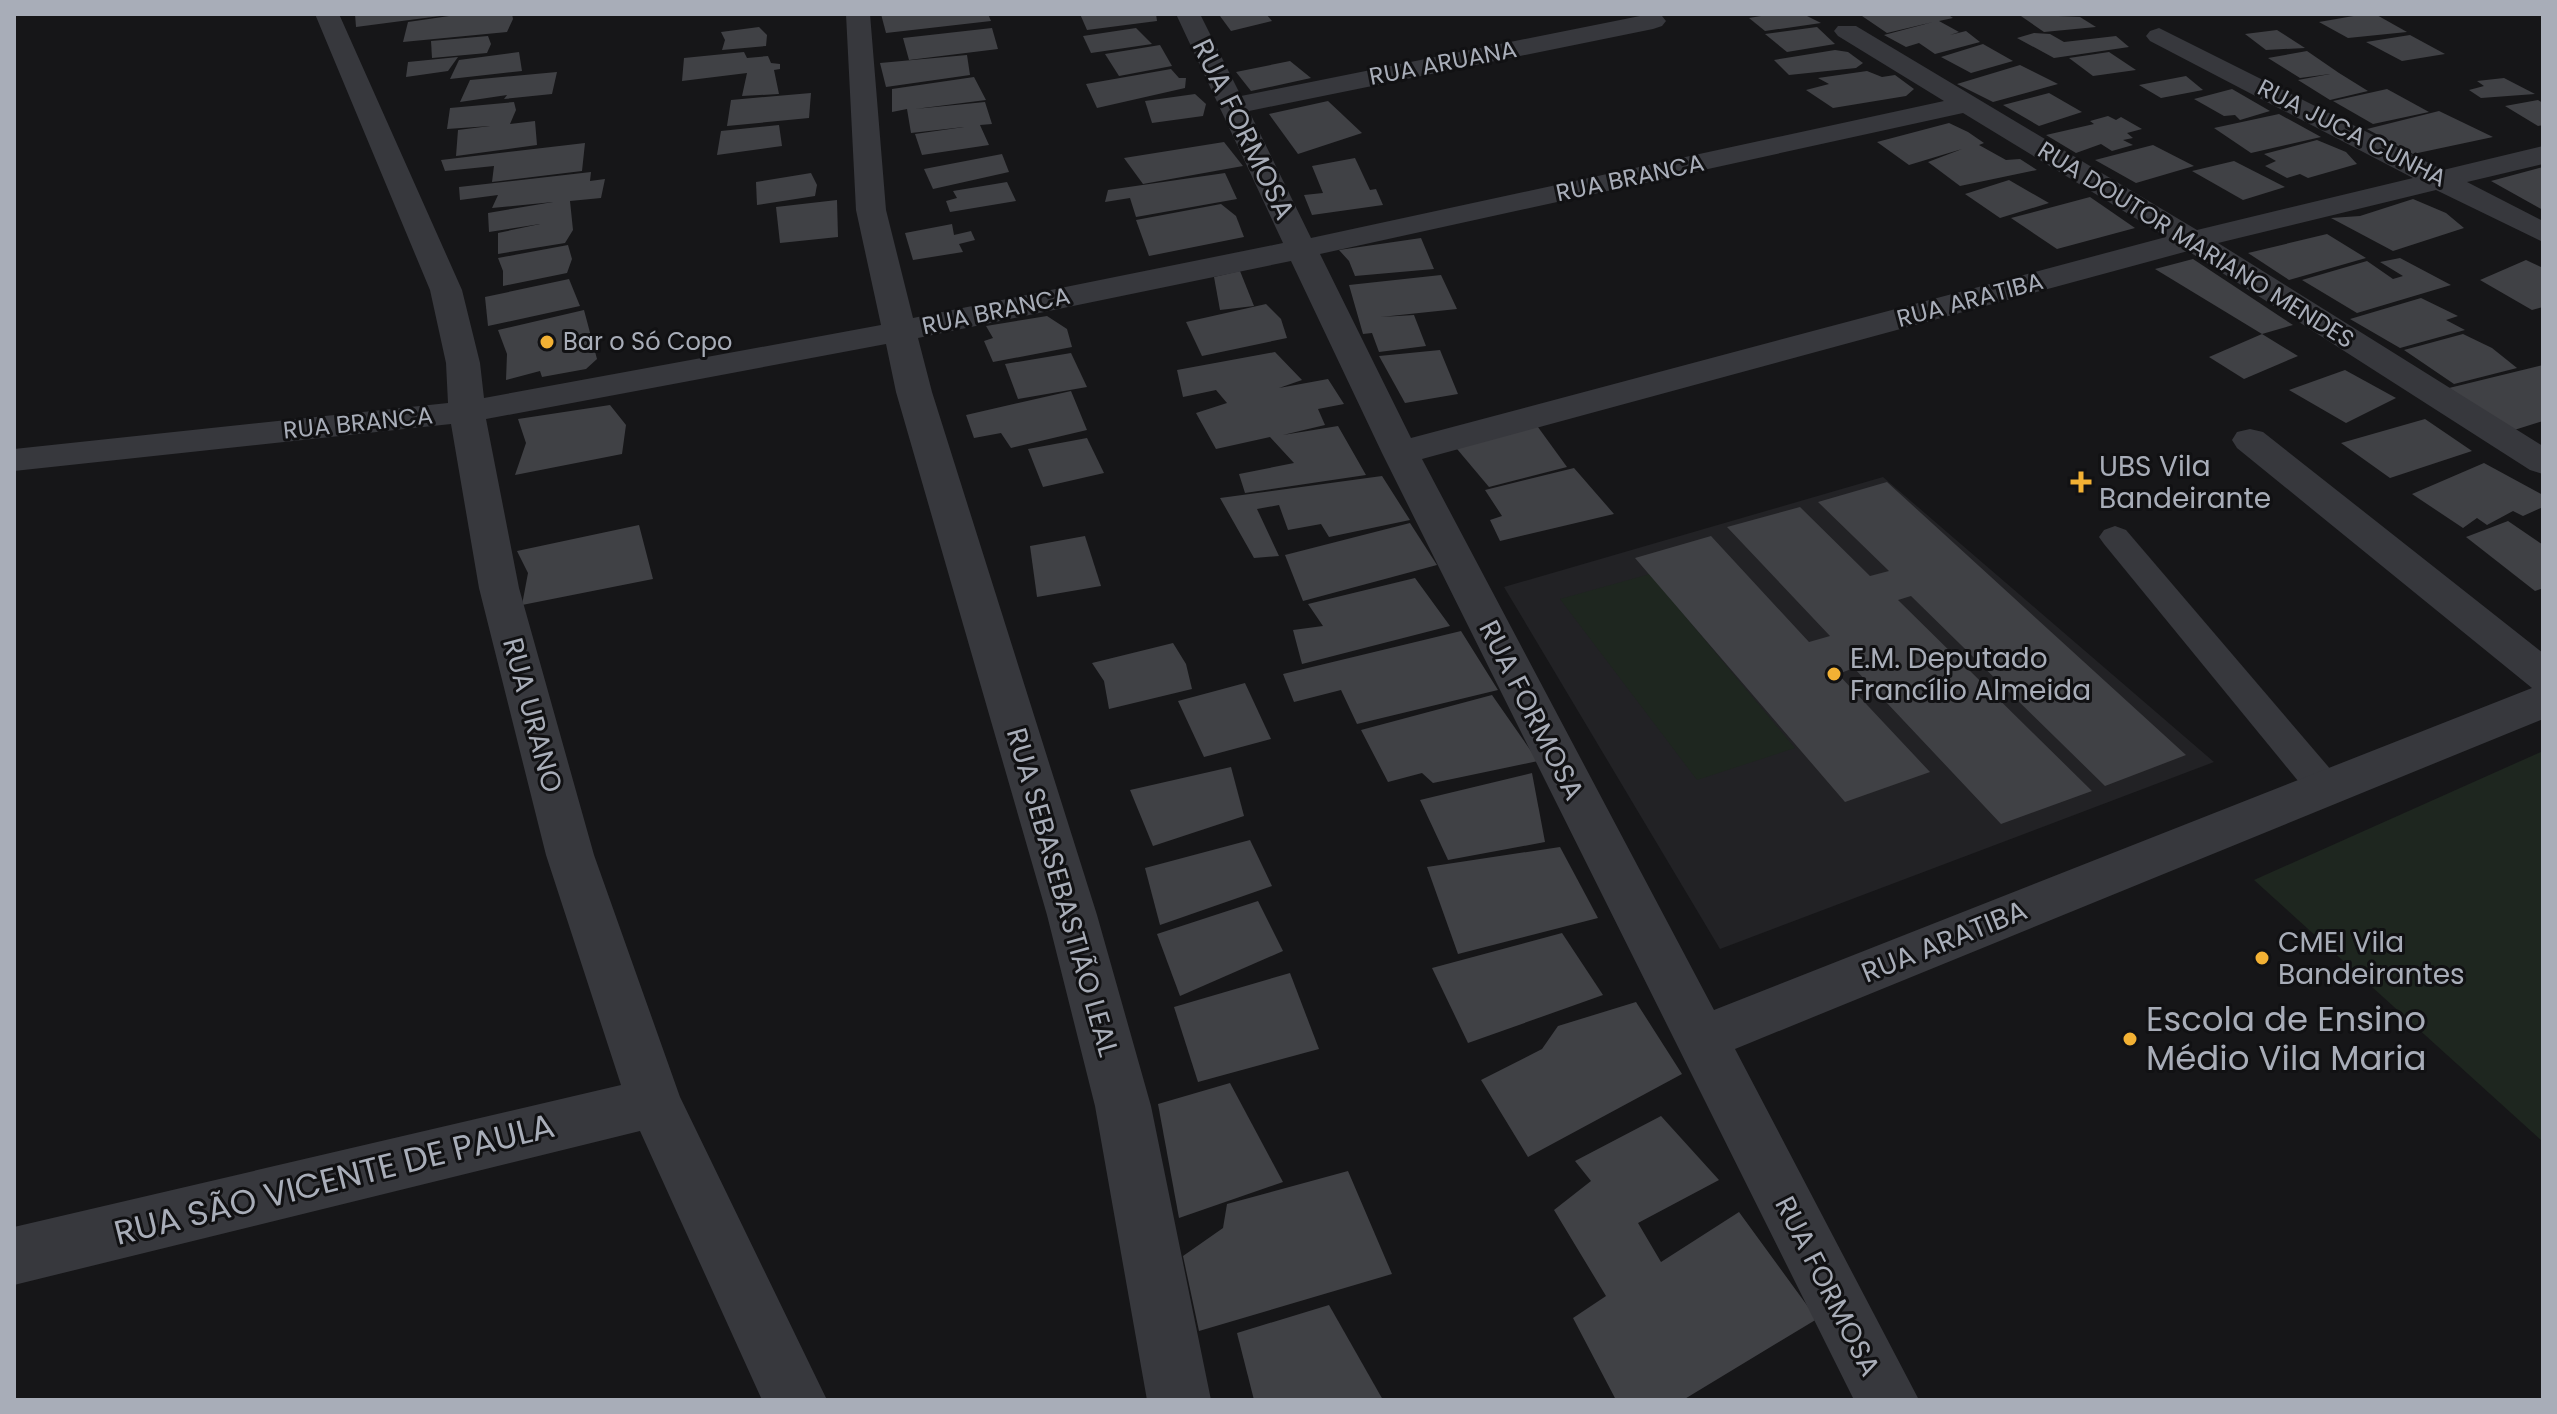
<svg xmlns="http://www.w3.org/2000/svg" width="2557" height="1414" viewBox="0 0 2557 1414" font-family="Poppins,sans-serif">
<rect width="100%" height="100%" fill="#161618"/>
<!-- built -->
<path fill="#222225" d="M1883 477 2214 762 1720 949 1504 587Z"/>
<!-- green -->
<g fill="#1e261f">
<path d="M1650 574 1795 748 1697 780 1560 599Z"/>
<path d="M2543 751V1142L2254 880Z"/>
</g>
<!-- building -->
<g fill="#404145">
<path d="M355 14H440V16L356 27Z"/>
<path d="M463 14H512L513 19 507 32 403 42 408 22Z"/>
<path d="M881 14H988L991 21 886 33Z"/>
<path d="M1080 14H1156L1157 21 1087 30Z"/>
<path d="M1231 14H1266L1272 21 1231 31 1220 16Z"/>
<path d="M1773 14H1803L1821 23 1765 31 1749 18Z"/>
<path d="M1873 14H1947L1953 18 1939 21 1959 32 1950 35 1966 31 1980 42 1935 54 1919 43 1906 47 1884 35 1933 22 1887 33 1862 16Z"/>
<path d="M2018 14 2080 17 2096 27 2044 32Z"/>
<path d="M2365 14H2375L2407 32 2348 38 2319 22Z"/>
<path d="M759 27 767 35 766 46 722 50 725 40 721 32Z"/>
<path d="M1817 27 1835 44 1787 52 1765 34Z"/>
<path d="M992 28 998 49 909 60 903 38Z"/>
<path d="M1136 28 1152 44 1091 53 1083 36Z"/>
<path d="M2277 30 2305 48 2266 50 2245 34Z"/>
<path d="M2034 33 2050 34 2064 42 2116 36 2129 47 2054 58 2017 38Z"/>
<path d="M2410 35 2445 54 2402 61 2366 42Z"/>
<path d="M488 36 491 44 487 53 432 58 431 41Z"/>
<path d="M1983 44 2013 61 1971 73 1941 57Z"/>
<path d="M1160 45 1172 66 1119 76 1105 54Z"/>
<path d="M1835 50 1848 52 1863 63 1856 68 1789 75 1774 60Z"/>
<path d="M2307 51 2339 73 2368 91 2330 100 2298 80 2330 74 2300 78 2268 58Z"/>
<path d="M519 52 522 71 450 79 459 60Z"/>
<path d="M744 52 747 58 768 56 771 63 780 64V69L774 70 779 94 742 96 747 73 682 81 684 58Z"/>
<path d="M2109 52 2136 70 2093 76 2069 58Z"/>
<path d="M967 55 970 75 886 87 880 63Z"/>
<path d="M458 57 448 71 406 77 408 62Z"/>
<path d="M1290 61 1311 78 1251 91 1236 72Z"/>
<path d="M2020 65 2058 84 1993 102 1957 84Z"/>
<path d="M1171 69 1179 78H1186L1185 88 1097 108 1086 84Z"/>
<path d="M1867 71 1882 77 1895 75 1914 89 1906 96 1833 108 1806 90 1829 84 1818 78Z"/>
<path d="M557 72 552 94 504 99 507 95 460 102 470 80Z"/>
<path d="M2186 76 2203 90 2161 98 2139 85Z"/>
<path d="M974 77 986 100 915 109 985 102 992 124 980 125 989 145 922 155 915 134 964 127 911 133 907 109 892 112V89Z"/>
<path d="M2504 78 2535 94 2481 98 2469 90 2484 86 2477 81Z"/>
<path d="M2232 89 2270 111 2240 120 2235 115 2224 116 2194 99Z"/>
<path d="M2387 89 2429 112 2373 124 2333 101Z"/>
<path d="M811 93 809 118 727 126 731 100Z"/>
<path d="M2049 93 2082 112 2039 126 2003 105Z"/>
<path d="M1195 94 1206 104 1203 116 1152 123 1145 101Z"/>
<path d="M2538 100 2543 103V125L2538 126 2505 106Z"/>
<path d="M1328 101 1362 133 1298 154 1269 114Z"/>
<path d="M514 102 516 110 510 124 535 121 537 145 456 156 458 130 490 126 447 129 450 108Z"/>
<path d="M2439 111 2493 137 2413 154 2367 129Z"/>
<path d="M2279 114 2321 137 2251 153 2214 128Z"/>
<path d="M2108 116 2116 120 2121 117 2142 129 2127 133 2133 138 2123 140 2133 145 2112 151 2101 144 2076 153 2046 135 2094 124 2090 121Z"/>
<path d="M1949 123 1968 132 1984 143 1979 145 2006 160 2020 159 2037 170 1960 186 1928 162 1962 149 1909 165 1877 142Z"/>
<path d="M779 125 782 146 717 155 721 131Z"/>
<path d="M2317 140 2346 152 2357 164 2308 178 2300 174 2287 178 2265 166 2276 161 2264 154Z"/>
<path d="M1224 142 1243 166 1143 184 1124 158Z"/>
<path d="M585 143 582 171 492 182 494 166 445 171 441 160Z"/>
<path d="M2153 145 2194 166 2136 183 2095 160Z"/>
<path d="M1002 154 1009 172 933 189 924 169Z"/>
<path d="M1355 158 1370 190 1376 189 1383 205 1312 215 1304 195 1323 193 1312 166Z"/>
<path d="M2234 161 2285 187 2243 200 2192 171Z"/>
<path d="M2543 167V210L2491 181Z"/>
<path d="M591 172 590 181 605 179 601 198 570 201 573 230 565 243 498 254V233L540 224 489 232 488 213 553 202 492 208 498 195 460 200 459 187Z"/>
<path d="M811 173 817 185 815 196 757 205 756 182Z"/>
<path d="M1225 173 1237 199 1136 217 1130 198 1105 202 1108 190Z"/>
<path d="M2009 180 2049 203 2000 218 1965 194Z"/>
<path d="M1007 182 1016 201 950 212 946 201 957 198 953 191Z"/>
<path d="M2090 197 2135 228 2057 249 2011 218Z"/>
<path d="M2413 199 2446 213 2464 228 2393 251 2331 218 2360 216Z"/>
<path d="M837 200 838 237 780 243 776 207Z"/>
<path d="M1221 204 1236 216 1244 237 1149 256 1136 220Z"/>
<path d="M952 224 954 235 971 231 975 240 959 244 963 252 913 260 905 233Z"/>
<path d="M2327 234 2366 258 2289 280 2248 253Z"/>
<path d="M1421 238 1434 269 1355 276 1349 261 1339 250Z"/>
<path d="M568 245 572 259 567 273 503 286V271L498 258Z"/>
<path d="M2400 258 2451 285 2357 313 2302 280 2367 261 2393 279 2403 276 2380 262Z"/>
<path d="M2193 259 2293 325 2262 334 2155 269Z"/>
<path d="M2526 260 2543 268V307L2532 310 2480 280Z"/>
<path d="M1240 271 1254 306 1220 310 1214 277Z"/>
<path d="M1441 275 1457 309 1381 317 1414 315 1426 346 1379 352 1372 333 1363 334 1349 285Z"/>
<path d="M569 279 580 306 488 326 485 297Z"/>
<path d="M2421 298 2458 316 2446 320 2465 330 2400 348 2350 319Z"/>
<path d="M1266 304 1281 319 1287 338 1202 356 1186 322Z"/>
<path d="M584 310 597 359 586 369 542 377 540 371 506 380 507 354 498 330Z"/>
<path d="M1047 316 1067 329 1072 347 993 362 984 341 993 338 986 326Z"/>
<path d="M2262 334 2298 356 2244 379 2209 357Z"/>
<path d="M2463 334 2492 348 2517 368 2454 384 2404 350Z"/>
<path d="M1440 350 1458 394 1405 403 1379 356Z"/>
<path d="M1275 352 1302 380 1279 388 1328 379 1344 404 1318 409 1325 425 1283 435 1338 426 1366 475 1245 493 1239 474 1294 463 1270 437 1216 449 1196 413 1227 403 1216 390 1183 397 1177 370Z"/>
<path d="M1071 353 1087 387 1018 399 1005 364Z"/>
<path d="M2543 365V421L2511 431 2449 388Z"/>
<path d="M2345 370 2396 398 2346 423 2289 390Z"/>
<path d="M1071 391 1087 430 1011 448 1001 433 974 438 966 415Z"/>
<path d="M610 405 626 425 622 454 515 475 526 443 518 419Z"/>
<path d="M2425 419 2472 451 2390 478 2341 443Z"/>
<path d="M1535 423 1567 467 1489 487 1452 443Z"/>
<path d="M1087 438 1104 473 1043 487 1028 449Z"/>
<path d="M2484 463 2543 495V507L2523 516 2513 511 2487 525 2477 518 2463 528 2412 494Z"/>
<path d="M1574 468 1614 514 1500 541 1490 520 1502 516 1485 490Z"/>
<path d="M1382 476 1410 520 1329 537 1321 524 1288 530 1279 505 1257 509 1279 556 1254 558 1220 498Z"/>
<path d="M1887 482 2186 755 2105 786 1911 596 1898 600 2092 791 2001 824 1854 668 1838 674 1930 772 1845 802 1635 558 1711 536 1809 642 1830 636 1727 527 1800 507 1870 576 1889 571 1818 502Z"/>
<path d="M2508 521 2543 545V588L2535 591 2466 537Z"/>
<path d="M1410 523 1437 565 1303 601 1285 555Z"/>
<path d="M639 525 653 579 522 605 528 573 517 551Z"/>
<path d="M1085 536 1101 586 1037 597 1030 546Z"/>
<path d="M1415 578 1450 626 1302 664 1293 630 1323 626 1308 604Z"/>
<path d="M1461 631 1498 690 1357 724 1341 690 1294 702 1283 674Z"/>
<path d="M1173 643 1186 664 1192 689 1109 709 1104 681 1092 663Z"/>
<path d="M1245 683 1271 739 1204 757 1178 701Z"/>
<path d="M1492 695 1538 761 1433 783 1422 773 1388 782 1361 730Z"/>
<path d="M1231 767 1244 816 1153 846 1130 790Z"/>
<path d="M1532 773 1545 842 1448 860 1420 800Z"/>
<path d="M1250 840 1272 886 1160 925 1145 868Z"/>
<path d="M1560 847 1598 918 1458 954 1427 867Z"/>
<path d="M1258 901 1283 951 1180 996 1157 934Z"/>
<path d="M1562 933 1603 995 1468 1043 1432 968Z"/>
<path d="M1290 973 1319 1049 1198 1082 1174 1007Z"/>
<path d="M1636 1002 1682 1074 1528 1157 1481 1080 1542 1049 1558 1026Z"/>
<path d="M1230 1083 1283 1182 1179 1218 1158 1104Z"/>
<path d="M1661 1116 1719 1180 1638 1223 1661 1262 1739 1212 1817 1319 1683 1400H1616L1573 1318 1606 1296 1554 1210 1591 1181 1575 1161Z"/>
<path d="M1348 1171 1392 1274 1199 1331 1183 1256 1223 1228 1227 1204Z"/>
<path d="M1329 1305 1383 1400H1254L1237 1333Z"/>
</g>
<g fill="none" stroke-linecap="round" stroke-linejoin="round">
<!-- lane -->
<path fill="#37383d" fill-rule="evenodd" d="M2115 526 2126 530 2338 778 2344 788 2338 798 2325 803 2312 798 2104 544 2099 537 2104 530Z"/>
<!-- street -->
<path fill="#37383d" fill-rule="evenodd" d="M315 14H339L462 290 480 363 484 398 881 325 856 210 846 14H870L886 210 913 318 1283 243 1176 14H1200L1241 96 1650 14 1662 16 1666 21 1662 26 1653 29 1249 111 1311 238 1944 101 1838 36 1834 31 1838 26H1856L2197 230 2413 178 2150 41 2146 36 2150 31 2159 28 2443 170 2543 146V164L2467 182 2543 221V242L2436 190 2218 243 2543 446V474L2530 470 2188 251 1422 459 1714 1010 2532 688 2237 448 2232 440 2237 432 2250 429 2263 432 2543 653V719L1735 1049 1919 1400H1854L1382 453 1291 261 918 338 932 392 1097 915 1151 1106 1211 1400H1147L1095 1106 1047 915 896 392 886 344 486 419 519 588 594 855 680 1097 827 1400H762L640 1131 14 1285V1227L621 1085 546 855 479 588 451 424 14 471V449L448 403 446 363 430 290ZM1963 113 2166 237 1411 438 1320 254Z"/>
</g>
<!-- markers -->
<g fill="#f2b134" stroke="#111113" stroke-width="3">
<circle cx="547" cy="342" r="8"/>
<path d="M2077 470h8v8h8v8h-8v8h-8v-8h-8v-8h8z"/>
<circle cx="1834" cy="674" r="8"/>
<circle cx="2262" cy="958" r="8"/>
<circle cx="2130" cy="1039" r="8"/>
</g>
<g text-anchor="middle" stroke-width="6" stroke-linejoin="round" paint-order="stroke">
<!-- far-street labels -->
<g font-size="24" fill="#a8adb8" stroke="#111113">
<text transform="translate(1443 63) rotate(-11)" y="8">RUA ARUANA</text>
<text transform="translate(2352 133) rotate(27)" y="8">RUA JUCA CUNHA</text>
<text transform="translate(1630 178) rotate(-12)" y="8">RUA BRANCA</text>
<text transform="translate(2196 245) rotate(32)" y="8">RUA DOUTOR MARIANO MENDES</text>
<text transform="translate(1970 300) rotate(-15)" y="8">RUA ARATIBA</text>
<text transform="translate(996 311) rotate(-12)" y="8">RUA BRANCA</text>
<text transform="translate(358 423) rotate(-6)" y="8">RUA BRANCA</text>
</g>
<!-- far-poi labels -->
<g font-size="24" fill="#a8adb8" stroke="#111113" text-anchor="start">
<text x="563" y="350">Bar o Só Copo</text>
</g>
<!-- street labels -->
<g font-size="28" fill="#a8adb8" stroke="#111113">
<text transform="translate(1244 129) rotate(64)" y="10">RUA FORMOSA</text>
<text transform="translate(1532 710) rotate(63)" y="10">RUA FORMOSA</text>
<text transform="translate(533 715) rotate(75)" y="10">RUA URANO</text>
<text transform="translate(1063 892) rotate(74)" y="10">RUA SEBASEBASTIÃO LEAL</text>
<text transform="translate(1944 941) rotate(-22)" y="10">RUA ARATIBA</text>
<text transform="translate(1828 1286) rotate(63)" y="10">RUA FORMOSA</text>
</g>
<!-- poi labels -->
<g font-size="28" fill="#a8adb8" stroke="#111113" text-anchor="start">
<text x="2099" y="476">UBS Vila<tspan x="2099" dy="32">Bandeirante</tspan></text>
<text x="1850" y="668">E.M. Deputado<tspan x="1850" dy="32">Francílio Almeida</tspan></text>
<text x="2278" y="952">CMEI Vila<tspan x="2278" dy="32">Bandeirantes</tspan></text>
</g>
<!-- near-poi labels -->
<g font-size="34" fill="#a8adb8" stroke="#111113" text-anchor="start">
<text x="2146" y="1031">Escola de Ensino<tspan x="2146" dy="39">Médio Vila Maria</tspan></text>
</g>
<!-- near-street labels -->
<g font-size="34" fill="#a8adb8" stroke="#111113">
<text transform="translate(334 1179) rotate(-14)" y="12">RUA SÃO VICENTE DE PAULA</text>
</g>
</g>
<!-- border -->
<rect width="2557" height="1414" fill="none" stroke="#a8adb8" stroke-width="32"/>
</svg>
